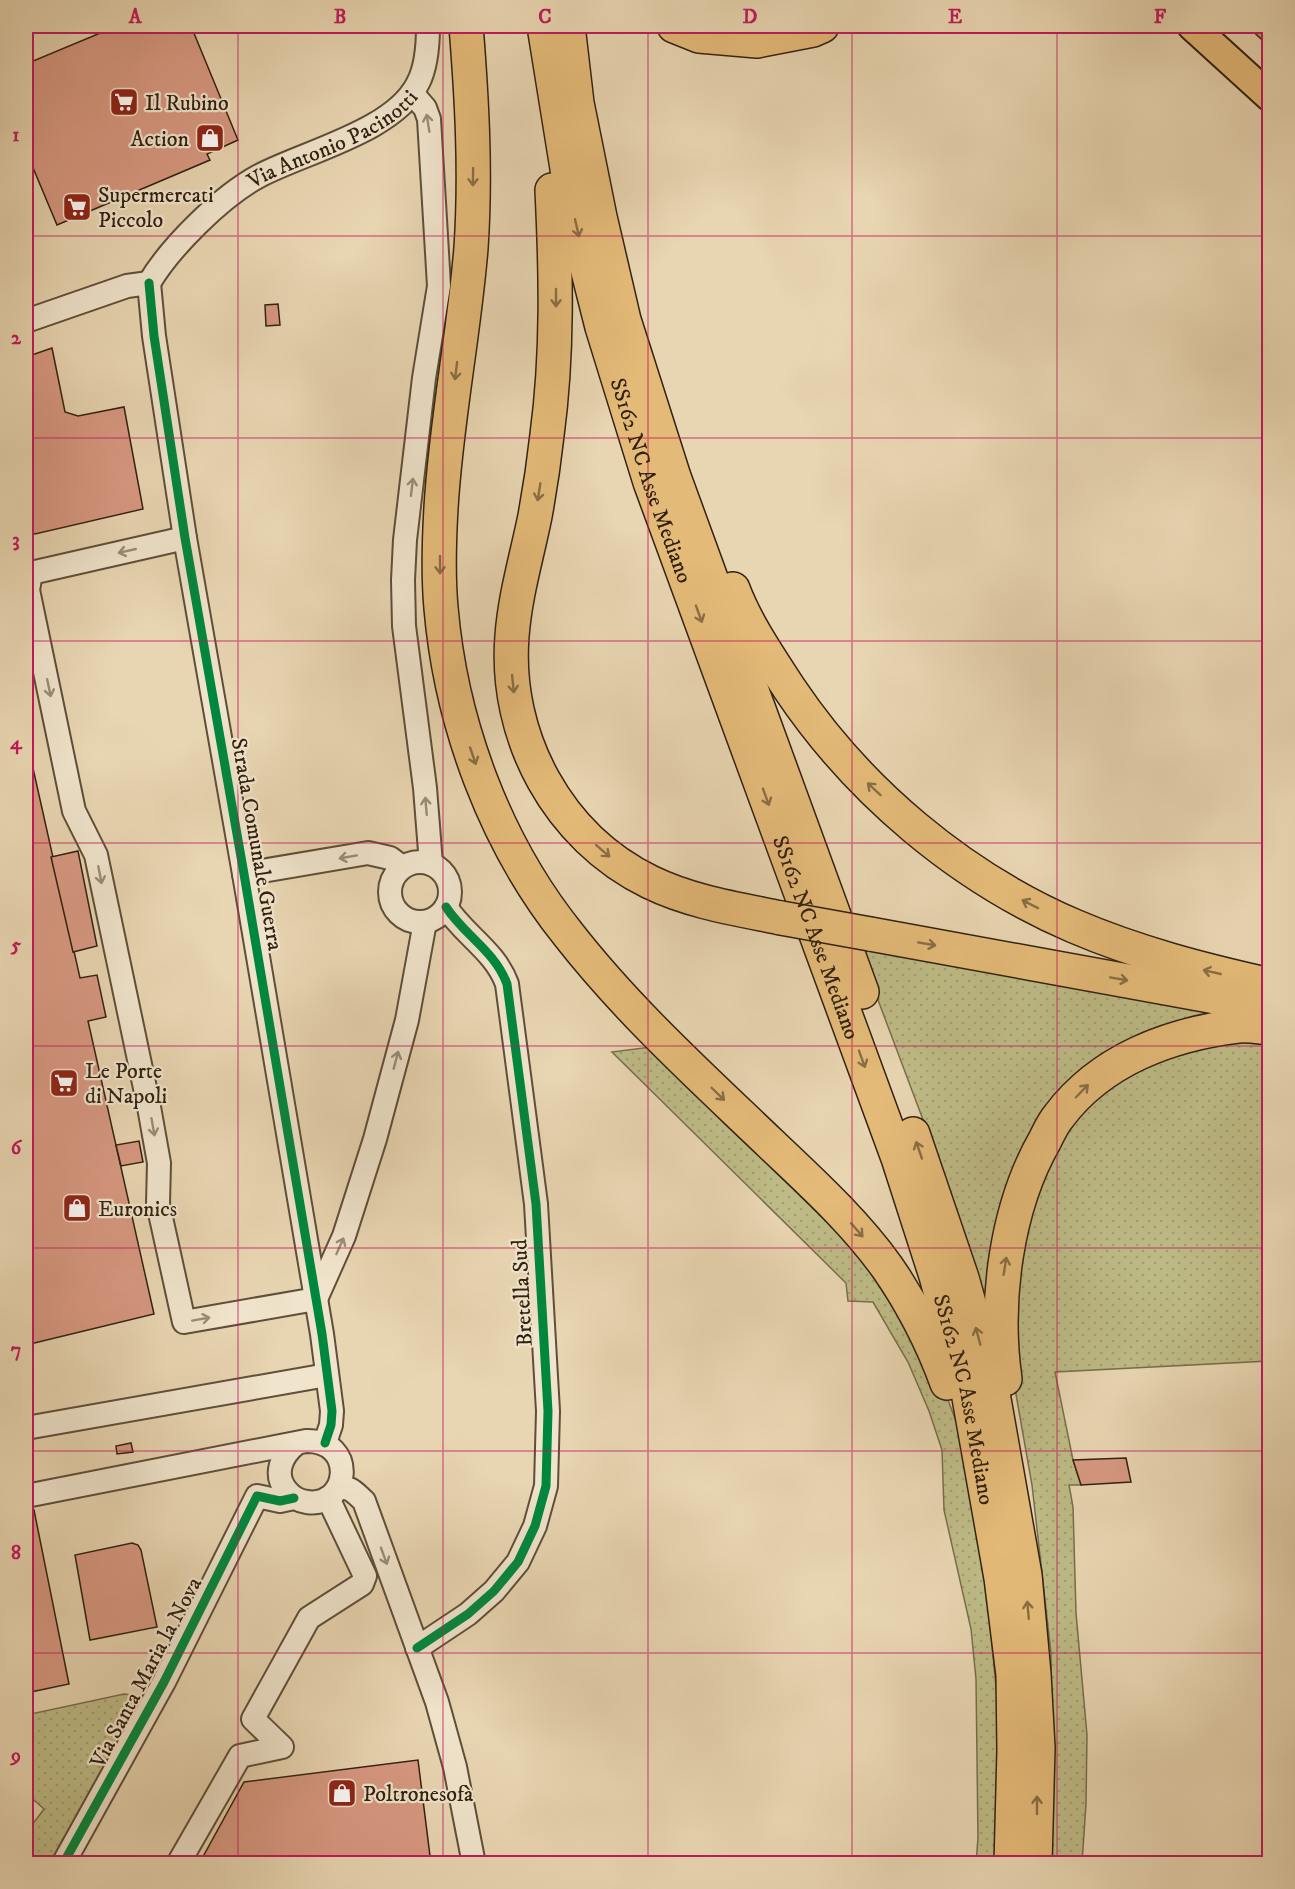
<svg xmlns="http://www.w3.org/2000/svg" width="1295" height="1889" viewBox="0 0 1295 1889" font-family="'IM FELL DW Pica',serif">
<defs>
<pattern id="grass-dots" width="8" height="8" patternUnits="userSpaceOnUse" patternTransform="scale(1.5)"><rect width="8" height="8" fill="#bebb86"/><path d="M2 2h.1M6 6h.1" fill="none" stroke="#a4a073" stroke-width="1.8" stroke-linecap="round"/></pattern>
</defs>
<rect width="100%" height="100%" fill="#e8d5b1"/>
<filter id="stains"><feTurbulence type="fractalNoise" baseFrequency=".00333" numOctaves="4"/><feColorMatrix values="0 0 0 0 .2 0 0 0 0 .09 0 0 0 0 .02 0 0 0 .5 -.17"/></filter>
<radialGradient id="worn" r=".72"><stop offset=".6" stop-color="#630" stop-opacity="0"/><stop offset="1" stop-color="#630" stop-opacity=".3"/></radialGradient>
<!-- grass -->
<g fill="url(#grass-dots)" stroke="#786e4c" stroke-width="1.5">
<path d="M857 944 1269 1014 1079 1084 988 1319 943 1173Z"/>
<path d="M1269 1035V1361L1055 1372 1073 1460 1081 1485H1069L1073 1507 1076 1613 1087 1735 1086 1804 1082 1863 1050 1864 1052 1846 1051 1653 1032 1485 1011 1366 1016 1254 1065 1121 1156 1054Z"/>
<path d="M659 1046 844 1226 929 1349 957 1424 969 1484 987 1592 1001 1740 999 1863H976L978 1838 976 1679 971 1629 944 1510 942 1450 929 1411 908 1362 873 1302 848 1301 846 1283 612 1052Z"/>
<path d="M124 1694 147 1697 59 1856 36 1863H26V1833L44 1809 26 1793V1715Z"/>
</g>
<!-- building -->
<g fill="#d79881" stroke="#312111" stroke-width="1.5">
<path d="M117 26H191L238 140 207 154 210 160 57 225 26 151V64Z"/>
<path d="M1247 26H1270V47Z"/>
<path d="M278 304 280 325 266 326 265 305Z"/>
<path d="M52 348 65 412 78 416 124 407 143 509 35 534 26 527V357Z"/>
<path d="M26 737 80 978 97 975 106 1017 88 1021 154 1314 26 1345Z"/>
<path d="M78 851 97 946 73 952 51 857Z"/>
<path d="M139 1141 143 1162 121 1166 116 1145Z"/>
<path d="M131 1443 133 1452 117 1454 116 1446Z"/>
<path d="M1126 1458 1131 1482 1081 1485 1073 1460Z"/>
<path d="M34 1510 69 1684 26 1693V1511Z"/>
<path d="M132 1543 138 1545 141 1550 157 1627 90 1640 75 1555Z"/>
<path d="M418 1760 431 1864H199L244 1782Z"/>
</g>
<g fill="none" stroke-linecap="round" stroke-linejoin="round">
<!-- minor casing -->
<g stroke="#5f4e39" stroke-width="26">
<g id="minor">
<path d="M412 93 425 108 429 119 439 286 424 378 405 540 403 580 404 626 425 788 431 864"/>
<path d="M149 283 154 336 185 538 244 874 322 1334 332 1411 331 1425 325 1443"/>
<path id="s1" d="M149 283C171 246 222 196 259 176 304 152 395 131 418 83 427 66 428 44 428 26"/>
<path d="M26 321 127 286 149 283"/>
<path d="M185 538 31 573 28 590 74 811 96 855 149 1107 159 1163 158 1204 184 1322 316 1299"/>
<circle cx="420" cy="892" r="30"/>
<path d="M244 874 368 853 390 858 402 867"/>
<path d="M316 1299 344 1236 375 1139 407 1020 425 922"/>
<path d="M26 1428 327 1375"/>
<path d="M337 1489C349 1484 356 1494 364 1501L437 1702 455 1767 474 1864"/>
<path d="M26 1496 306 1441C357 1440 350 1508 307 1502 299 1501 292 1497 287 1491 273 1475 281 1455 297 1443"/>
<path d="M417 1648 468 1614 494 1591 518 1562 535 1526 546 1486 548 1411 536 1204 507 984C495 951 464 935 446 907"/>
<path d="M63 1864 164 1682 257 1496 280 1501 294 1498"/>
<path d="M178 1864 240 1756 282 1747 253 1719 309 1618 362 1584 365 1576 328 1498"/>
</g>
</g>
<!-- major casing -->
<g stroke="#312111" stroke-width="32">
<path id="major" d="M1192 26 1270 97"/>
</g>
<!-- highway casing -->
<g stroke="#312111" stroke-width="36">
<g id="highway">
<path d="M466 26C472 100 476 174 471 248 464 335 446 421 441 508 439 542 438 575 441 608 451 724 495 843 568 934 628 1011 701 1077 771 1144 812 1183 854 1221 887 1267 912 1303 932 1342 947 1383"/>
<path id="s2" d="M544 26 576 224 602 327 650 482 898 1158 936 1276 968 1392 1001 1578 1013 1675 1014 1750 1011 1864"/>
<path d="M568 26 577 103 600 217 624 320 674 477 862 992"/>
<path d="M674 26 699 36 757 41 813 30 822 26"/>
<path d="M552 190C556 272 558 353 547 435 544 462 540 489 535 516 527 556 515 595 512 636 504 737 558 837 650 882 691 902 737 909 781 918"/>
<path d="M733 589C746 624 769 657 789 688 858 791 960 877 1074 926 1137 953 1203 970 1270 985"/>
<path d="M870 934 1270 1007"/>
<path d="M913 1134 962 1278 991 1382 1025 1575 1034 1674 1038 1748 1035 1864"/>
<path d="M1005 1379C994 1302 1006 1208 1045 1140 1049 1132 1053 1123 1059 1116 1101 1060 1170 1034 1238 1026 1248 1025 1259 1027 1270 1028"/>
</g>
</g>
<!-- minor -->
<use href="#minor" stroke="#f0e4cc" stroke-width="22"/>
<!-- major -->
<use href="#major" stroke="#e4ba78" stroke-width="28"/>
<!-- highway -->
<use href="#highway" stroke="#e4ba78" stroke-width="33"/>
<!-- highway-bridge casing -->
<g stroke="#312111" stroke-width="36" stroke-linecap="butt">
<path id="highway-bridge" d="M781 918 870 934"/>
</g>
<!-- highway-bridge -->
<use href="#highway-bridge" stroke="#e4ba78" stroke-width="33"/>
<!-- cycleway casing -->
<g stroke="#f0e4cc" stroke-width="13">
<g id="cycleway">
<path d="M149 283 154 336 185 538 244 874 322 1334 332 1411 331 1425 325 1443"/>
<path d="M417 1648 468 1614 494 1591 518 1562 535 1526 546 1486 548 1411 536 1204 507 984C495 951 464 935 446 907"/>
<path d="M63 1864 164 1682 257 1496 280 1501 294 1498"/>
</g>
</g>
<!-- cycleway -->
<use href="#cycleway" stroke="#00873e" stroke-width="9"/>
</g>
<!-- one-way arrows -->
<defs><path id="oneway-shaft" d="M-6 0H5M1.5-3L5.5 0L1.5 3" fill="none" stroke-width="1.6" stroke-linecap="round" stroke-linejoin="round" transform="scale(1.5)"/></defs>
<g stroke="#9a8c78">
<use href="#oneway-shaft" transform="translate(428 123) rotate(-99)"/>
<use href="#oneway-shaft" transform="translate(412 487) rotate(-83)"/>
<use href="#oneway-shaft" transform="translate(127 551) rotate(167)"/>
<use href="#oneway-shaft" transform="translate(49 688) rotate(78)"/>
<use href="#oneway-shaft" transform="translate(426 806) rotate(-95)"/>
<use href="#oneway-shaft" transform="translate(348 857) rotate(170)"/>
<use href="#oneway-shaft" transform="translate(100 875) rotate(79)"/>
<use href="#oneway-shaft" transform="translate(396 1060) rotate(-75)"/>
<use href="#oneway-shaft" transform="translate(153 1127) rotate(80)"/>
<use href="#oneway-shaft" transform="translate(340 1246) rotate(-66)"/>
<use href="#oneway-shaft" transform="translate(201 1319) rotate(-10)"/>
<use href="#oneway-shaft" transform="translate(384 1556) rotate(70)"/>
</g>
<g stroke="#8a6e44">
<use href="#oneway-shaft" transform="translate(473 177) rotate(91)"/>
<use href="#oneway-shaft" transform="translate(577 228) rotate(77)"/>
<use href="#oneway-shaft" transform="translate(556 298) rotate(90)"/>
<use href="#oneway-shaft" transform="translate(456 371) rotate(97)"/>
<use href="#oneway-shaft" transform="translate(539 492) rotate(99)"/>
<use href="#oneway-shaft" transform="translate(440 565) rotate(90)"/>
<use href="#oneway-shaft" transform="translate(699 614) rotate(70)"/>
<use href="#oneway-shaft" transform="translate(513 684) rotate(84)"/>
<use href="#oneway-shaft" transform="translate(473 756) rotate(71)"/>
<use href="#oneway-shaft" transform="translate(874 789) rotate(-137)"/>
<use href="#oneway-shaft" transform="translate(766 797) rotate(70)"/>
<use href="#oneway-shaft" transform="translate(603 851) rotate(41)"/>
<use href="#oneway-shaft" transform="translate(1030 904) rotate(-153)"/>
<use href="#oneway-shaft" transform="translate(927 944) rotate(10)"/>
<use href="#oneway-shaft" transform="translate(1212 972) rotate(-167)"/>
<use href="#oneway-shaft" transform="translate(1119 979) rotate(10)"/>
<use href="#oneway-shaft" transform="translate(862 1059) rotate(70)"/>
<use href="#oneway-shaft" transform="translate(1082 1091) rotate(-46)"/>
<use href="#oneway-shaft" transform="translate(718 1094) rotate(44)"/>
<use href="#oneway-shaft" transform="translate(919 1150) rotate(-109)"/>
<use href="#oneway-shaft" transform="translate(857 1230) rotate(49)"/>
<use href="#oneway-shaft" transform="translate(1005 1266) rotate(-81)"/>
<use href="#oneway-shaft" transform="translate(978 1336) rotate(-105)"/>
<use href="#oneway-shaft" transform="translate(1028 1610) rotate(-95)"/>
<use href="#oneway-shaft" transform="translate(1037 1805) rotate(-90)"/>
</g>
<!-- grid -->
<path fill="none" stroke="#c2185b" stroke-width="1.5" stroke-opacity="0.55" d="M238 26V1864M443 26V1864M648 26V1864M852 26V1864M1057 26V1864M26 236H1270M26 438H1270M26 641H1270M26 843H1270M26 1046H1270M26 1248H1270M26 1451H1270M26 1653H1270"/>
<!-- icons -->
<defs>
<g id="supermarket-square" transform="scale(1.5)"><rect x="-9" y="-9" width="18" height="18" rx="4" fill="#8f2418" stroke="#f0e4cc"/><path d="M-6-5.5h2.5l.6 2H6L4.5 2H-2.5L-4.4-4H-6ZM-1.5 3.2a1.3 1.3 0 1 0 .1 0ZM3 3.2a1.3 1.3 0 1 0 .1 0Z" fill="#fff"/></g>
<g id="shop-square" transform="scale(1.5)"><rect x="-9" y="-9" width="18" height="18" rx="4" fill="#8f2418" stroke="#f0e4cc"/><path d="M-5-2.5h2.3a2.7 3.5 0 0 1 5.4 0H5L5.5 6h-11ZM-1.5-2.5h3a1.5 2.3 0 0 0-3 0Z" fill="#fff"/></g>
</defs>
<g fill-rule="evenodd">
<use href="#supermarket-square" x="124" y="102"/>
<use href="#shop-square" x="210" y="138"/>
<use href="#supermarket-square" x="77" y="207"/>
<use href="#supermarket-square" x="64" y="1083"/>
<use href="#shop-square" x="77" y="1208"/>
<use href="#shop-square" x="342" y="1793"/>
</g>
<g text-anchor="middle" stroke-width="4.5" stroke-linejoin="round" paint-order="stroke">
<!-- poi labels -->
<g font-size="22" fill="#312111" stroke="#f0e4cc" text-anchor="start">
<text x="145" y="110">Il Rubino</text>
<text x="189" y="146" text-anchor="end">Action</text>
<text x="98" y="202">Supermercati<tspan x="98" dy="25">Piccolo</tspan></text>
<text x="85" y="1078">Le Porte<tspan x="85" dy="25">di Napoli</tspan></text>
<text x="98" y="1216">Euronics</text>
<text x="363" y="1801">Poltronesofà</text>
</g>
<!-- street labels -->
<g font-size="22" fill="#312111" stroke="#f0e4cc">
<text dy="8" stroke="none"><textPath href="#s1" startOffset="237">Via Antonio Pacinotti</textPath></text>
<text dy="8" stroke="none"><textPath href="#s2" startOffset="468">SS162 NC Asse Mediano</textPath></text>
<text transform="translate(258 844) rotate(80)" y="8">Strada Comunale Guerra</text>
<text dy="8" stroke="none"><textPath href="#s2" startOffset="954">SS162 NC Asse Mediano</textPath></text>
<text transform="translate(521 1293) rotate(-93)" y="8">Bretella Sud</text>
<text dy="8" stroke="none"><textPath href="#s2" startOffset="1440">SS162 NC Asse Mediano</textPath></text>
<text transform="translate(145 1672) rotate(-62)" y="8">Via Santa Maria la Nova</text>
</g>
</g>
<!-- margin -->
<rect width="1295" height="1889" fill="none" stroke="#e8d5b1" stroke-width="66"/>
<rect x="33" y="33" width="1229" height="1823" fill="none" stroke="#c2185b" stroke-width="2"/>
<g font-size="20" text-anchor="middle" font-weight="bold" fill="#c2185b">
<text x="135" y="23">A</text>
<text x="340" y="23">B</text>
<text x="545" y="23">C</text>
<text x="750" y="23">D</text>
<text x="955" y="23">E</text>
<text x="1160" y="23">F</text>
<text x="16" y="141">1</text>
<text x="16" y="344">2</text>
<text x="16" y="546">3</text>
<text x="16" y="749">4</text>
<text x="16" y="951">5</text>
<text x="16" y="1154">6</text>
<text x="16" y="1356">7</text>
<text x="16" y="1559">8</text>
<text x="16" y="1762">9</text>
</g>
<rect width="100%" height="100%" filter="url(#stains)"/>
<rect width="100%" height="100%" fill="url(#worn)"/>
</svg>
